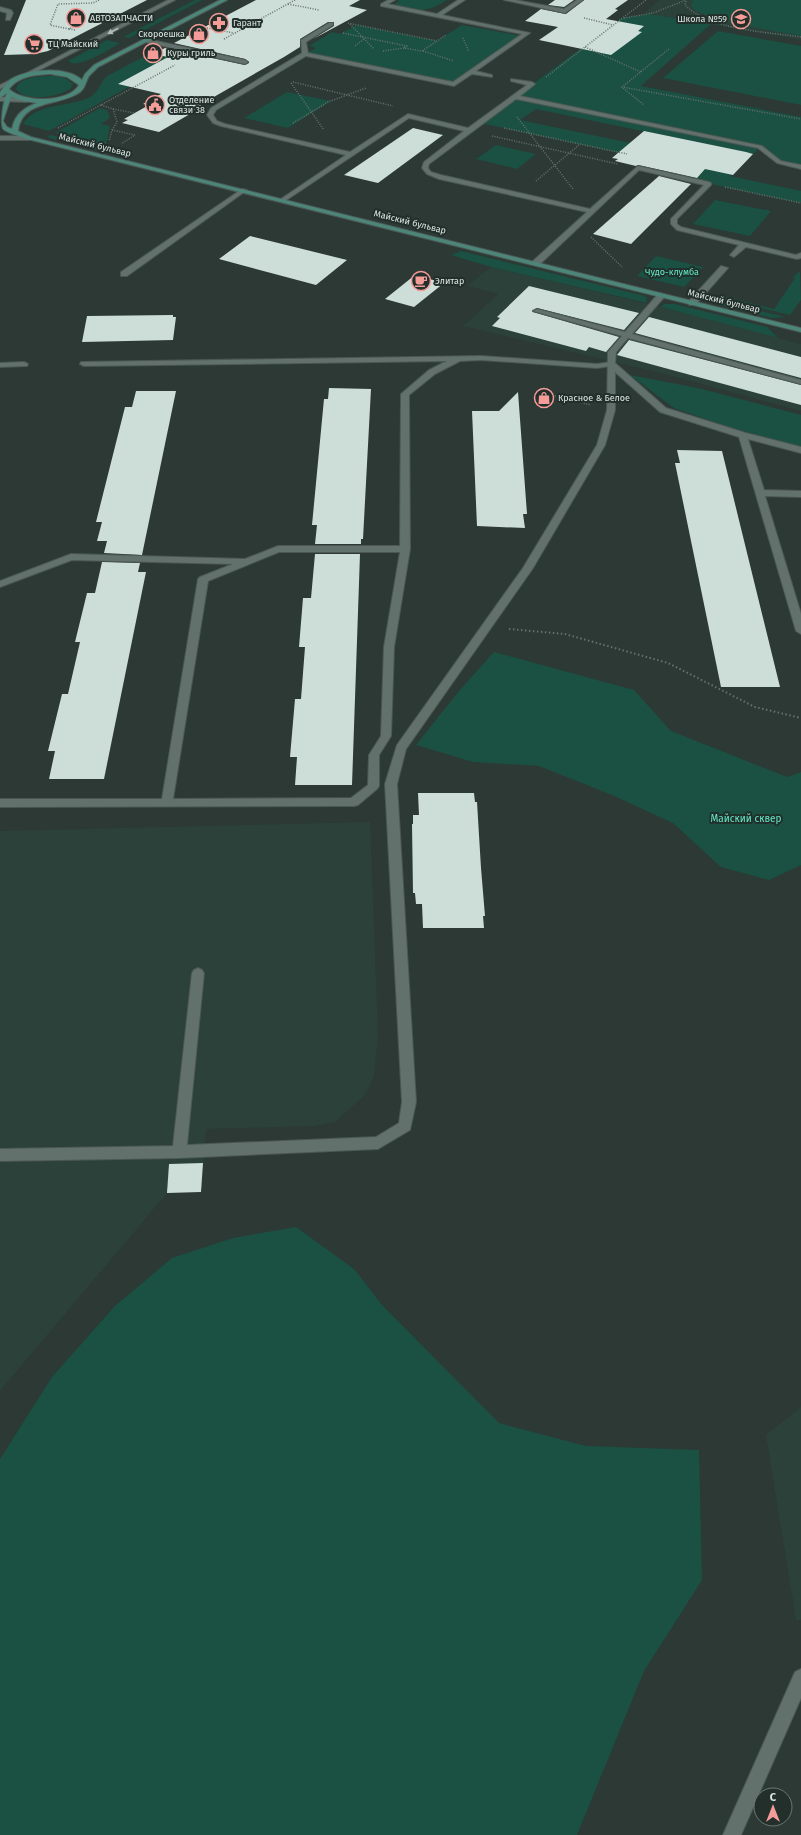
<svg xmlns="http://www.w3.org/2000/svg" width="801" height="1835" viewBox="0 0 801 1835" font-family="'Fira Sans',sans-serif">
<rect width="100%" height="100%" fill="#2c3935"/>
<!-- built -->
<g fill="#2b413a">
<path d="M660 0H801V40L644 13Z"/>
<path d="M491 267 661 307 801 344V411L665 374 463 326 498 294 467 286Z"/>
<path d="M370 822 378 1035 374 1076 365 1095 335 1122 314 1126 206 1129 201 1192 167 1193 0 1391V831Z"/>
<path d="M801 1407V1620H796L766 1435Z"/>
</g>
<!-- green -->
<g fill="#1b5142">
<path d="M195 0H202L129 38 123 37Z"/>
<path d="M399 0H447C426 13 421 11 398 7L395 4Z"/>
<path d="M693 0H801V36L716 20 693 9 691 5Z"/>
<path d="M650 14 711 24 641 86 801 117V167L779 162 759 148 753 154 536 109 520 120 741 166 730 176 801 191V203L683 178 692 168 480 123 622 18Z"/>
<path d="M356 25 437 41 462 25 522 36 454 84 305 54 316 48 309 46 332 32 340 34Z"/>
<path d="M718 31 801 46V105L663 78Z"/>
<path d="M107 40 120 43C110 49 78 70 68 61Z"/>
<path d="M158 49 173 50 190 53 49 131 23 124C35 103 70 107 90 97 99 92 100 82 107 76Z"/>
<path d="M57 76 65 78 73 84 71 88C60 97 25 103 16 89 20 75 45 76 57 76Z"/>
<path d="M287 92 331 101 288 128 244 118Z"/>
<path d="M100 108 107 110 110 118 101 124 110 126 106 146 55 133Z"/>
<path d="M51 135 104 149 99 151 46 137Z"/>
<path d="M496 145 536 154 517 169 476 159Z"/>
<path d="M715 200 771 211 750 236 693 224Z"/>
<path d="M461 251 641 295 646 297 647 303 491 267 451 255Z"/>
<path d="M656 256 703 267 684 287 637 276Z"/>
<path d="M800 271 801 300 790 315 714 297 720 296 774 309 795 278 793 277Z"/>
<path d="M712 299 786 317 771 318 715 304 712 302Z"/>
<path d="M664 304H675L767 327 778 338 661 307Z"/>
<path d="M630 375 698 388 801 415V447L732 428 674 408Z"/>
<path d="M494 652 634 690 671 731 787 777 801 772V865L769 880 721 867 673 823 612 795 539 766 473 762 416 745 459 691Z"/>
<path d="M296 1227 354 1269 382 1305 499 1423 586 1446 699 1450 702 1580 644 1671 577 1835H0V1459L52 1377 115 1306 172 1258 233 1238Z"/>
</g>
<!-- building -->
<g fill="#cdded8">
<path d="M26 0H147L48 51 35 54 4 55Z"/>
<path d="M256 0H360L349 6 367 10 313 39 334 26V22H328L300 39V47L284 57 205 102 206 103 187 114H190L159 132 122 123 128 120 124 119 149 105 143 104 161 94 118 84 168 57 153 54 165 48 245 65 249 63V62L245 59 174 43Z"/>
<path d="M555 0H574L564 7 548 5Z"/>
<path d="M584 0H628L615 9 618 10 606 19 644 26 638 31 642 32 611 55 539 40 558 27 525 21 541 9 566 14Z"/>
<path d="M413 128 443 135 378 183 344 175Z"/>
<path d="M644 131 746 152 753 154 733 175 705 169 697 178 638 165 636 166 615 161 618 159 612 158Z"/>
<path d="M659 176 691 184 631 244 593 234Z"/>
<path d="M250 236 347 260 316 285 219 259Z"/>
<path d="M415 275 444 283 414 307 385 299Z"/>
<path d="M529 286 639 313 638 314 624 330 537 308 532 311 533 312 619 337 606 352 589 347 586 351 492 326 500 318 497 317Z"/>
<path d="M173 315V317H176L173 340 82 342 87 316Z"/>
<path d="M649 317 801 357V378L635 333Z"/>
<path d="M629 340 801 385V405L617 355Z"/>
<path d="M329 388 371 389 363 539H361V544H315L317 525H312L324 399H328Z"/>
<path d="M136 391H176L142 555 104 553 107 541H97L102 522H96L125 407H132Z"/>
<path d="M518 392 527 514H523L525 528 477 526 472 411H499Z"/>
<path d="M677 450 722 451 780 687H721L675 463H680Z"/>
<path d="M315 554H360L352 785H295L297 757H290L295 699H301L305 647H299L303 598H311Z"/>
<path d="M102 562 140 563 138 572H146L104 779H49L55 751H48L62 694H68L80 642H75L87 593H95Z"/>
<path d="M418 793H474L475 802H477L481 868 485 916H483L484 928H423L422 904H416L415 893H413L412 824H413V815H419Z"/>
<path d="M203 1163 201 1192 167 1193 169 1164Z"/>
</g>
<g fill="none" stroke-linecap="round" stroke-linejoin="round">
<!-- lane casing -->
<g stroke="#4c5753" stroke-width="2">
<g id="lane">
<path d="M388 0H395L388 4 437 14 458 0H465L442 15 530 33 476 71 492 75V77L472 74 454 86 306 56 216 110 213 115 217 121 225 124 350 152 408 114 468 128 527 85 511 81V79L532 82 535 84 534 85 520 96 762 146 781 161 801 165V169L777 163 758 148 516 99 429 164 428 168 431 172 441 175 590 209 638 166 709 182 711 183V185L677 219V224L681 227 796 255 801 253V258L797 259 746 247 734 257 730 255 739 245 677 230 671 224V219L704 185 639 170 539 265H533V261L587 212 439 179 427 174 422 168 424 162 464 131 409 118 285 201H281V199L346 155 221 126 213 123 207 115 211 108 302 53 301 40 329 23H333V25L306 42 308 53 453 82 522 34 381 6V4Z"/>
<path d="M504 0H515L564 9 577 0H583L565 13Z"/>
<path d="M0 7 11 10 13 13 10 20H6L7 13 0 11Z"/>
<path d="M147 39 245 60 248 62 245 64 145 42 144 41Z"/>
<path d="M242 189 247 190 127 276H121V272Z"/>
<path d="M721 266 728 268 695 305H689V301Z"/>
<path d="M659 293 666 295 632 334 801 380V384L628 338 616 352 615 363 666 408 746 433 801 447V453L748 439 764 490 801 491V497L765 496 801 614V634L796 631 739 437 660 412 615 372V410L605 445 533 568 406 749 397 784 416 1102 410 1130 378 1149 179 1158 0 1161V1149L173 1146 192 973 194 970 198 968 202 970 204 973 187 1145 376 1137 399 1123 402 1102 385 784 397 745 523 568 597 445 607 410 608 352 622 336 533 311 537 309 625 332Z"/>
<path d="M24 362 28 364 27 366 0 367V363Z"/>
<path d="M801 1669V1698L741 1835H723L795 1672Z"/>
</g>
</g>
<!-- street casing -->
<g stroke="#4c5753" stroke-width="2">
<g id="street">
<path d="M168 0H175L26 77 21 76Z"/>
<path d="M14 78 17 80 16 81 0 89V85Z"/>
<path d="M0 97 27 98 30 100 27 102 0 101Z"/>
<path d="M0 136H29L32 138 29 140H0Z"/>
<path d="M481 356 597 364 611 362 615 364 611 366 597 368 481 360 460 361 435 374 409 395 410 549 394 647 391 736 379 755V786L377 789 358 805 354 806 0 807V799H162L198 579 200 577 233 564 72 560 0 587V581L71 554 245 559 278 546H400L401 394 429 370 447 361 84 366 80 364 81 362ZM279 552H400L384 647 381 736 369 755 368 785 351 798 173 799 208 581Z"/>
</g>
</g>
<!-- secondary casing -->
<g stroke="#4c5753" stroke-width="2">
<path id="secondary" d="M220 0H227L98 67C95 70 92 73 89 76 85 83 85 90 77 94 57 106 22 100 18 131L31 137 801 328V332L27 139C20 136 9 134 3 129 0 123 3 101 7 93L0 98V92C4 88 7 81 13 78 30 69 66 66 82 80L85 74 94 65ZM50 74 67 77 79 85C69 103 23 103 9 89 19 76 35 75 50 74ZM11 97 24 101 37 103C25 107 14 115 12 129L7 127 3 121Z"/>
</g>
<!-- path-far1 -->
<g stroke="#66726e" stroke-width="1.5" stroke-dasharray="1 1.5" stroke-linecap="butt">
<path d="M686 1 685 5C710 30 767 32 801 37"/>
<path d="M288 4 319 10"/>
<path d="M584 18 613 25"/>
<path d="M624 18 653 13 686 0"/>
<path d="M348 23 437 41 446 35"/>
<path d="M350 24 374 49"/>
<path d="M207 28 234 33"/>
<path d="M69 29 50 25 58 4 93 3 99 0"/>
<path d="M75 30 69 29 76 25"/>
<path d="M343 33 407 46 404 48 422 51 437 41"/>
<path d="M463 38 469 52"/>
<path d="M224 39 295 0"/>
<path d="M355 46 364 39"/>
<path d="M585 47 641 72"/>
<path d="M669 49 622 87 801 119"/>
<path d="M383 51 404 48"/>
<path d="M423 51 454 61"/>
<path d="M546 77 646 0"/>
<path d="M293 82 393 106"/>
<path d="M291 83 324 130"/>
<path d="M623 88 644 105"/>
<path d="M101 105 113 109 117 122 112 130 109 141"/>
<path d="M113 109 134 113"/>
<path d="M517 117 573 189"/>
<path d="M293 123 328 102 366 88"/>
<path d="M58 128 175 65"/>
<path d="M504 128 627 154"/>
<path d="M112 130 135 135 121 144"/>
<path d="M492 136 618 164"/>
<path d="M536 181 579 145"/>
<path d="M725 187 801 203"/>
<path d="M591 237 622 267"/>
<path d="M549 401 555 396 591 405"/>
</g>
<!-- path -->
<path stroke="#66726e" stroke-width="2" stroke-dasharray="1.5 2.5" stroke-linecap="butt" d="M509 629 565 634 668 663 755 707 801 718"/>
<!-- lane -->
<use href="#lane" fill="#62716c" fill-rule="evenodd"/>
<!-- street -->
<use href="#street" fill="#62716c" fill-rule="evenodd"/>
<!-- secondary -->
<use href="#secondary" fill="#4c8678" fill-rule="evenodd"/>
</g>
<!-- one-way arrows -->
<defs><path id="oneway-solid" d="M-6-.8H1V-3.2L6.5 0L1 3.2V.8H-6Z"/></defs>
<use fill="#b1bcb9" href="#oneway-solid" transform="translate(113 31) rotate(152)"/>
<!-- icons -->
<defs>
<g id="shop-ring" transform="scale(1)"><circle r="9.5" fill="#222f2b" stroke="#f59b98" stroke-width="1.5"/><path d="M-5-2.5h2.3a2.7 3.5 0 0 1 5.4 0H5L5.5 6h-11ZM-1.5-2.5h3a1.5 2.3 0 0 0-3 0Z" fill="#f59b98"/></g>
<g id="school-ring" transform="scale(1)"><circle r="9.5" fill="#222f2b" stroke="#f59b98" stroke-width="1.5"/><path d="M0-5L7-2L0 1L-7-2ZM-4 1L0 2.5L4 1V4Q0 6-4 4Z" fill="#f59b98"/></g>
<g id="pharmacy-ring" transform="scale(1)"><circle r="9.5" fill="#222f2b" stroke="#f59b98" stroke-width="1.5"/><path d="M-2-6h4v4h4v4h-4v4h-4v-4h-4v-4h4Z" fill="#f59b98"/></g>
<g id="supermarket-ring" transform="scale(1)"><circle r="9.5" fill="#222f2b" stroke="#f59b98" stroke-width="1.5"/><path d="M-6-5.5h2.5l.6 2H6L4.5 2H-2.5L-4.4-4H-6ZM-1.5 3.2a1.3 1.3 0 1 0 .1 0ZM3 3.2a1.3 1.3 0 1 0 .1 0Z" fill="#f59b98"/></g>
<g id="civic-ring" transform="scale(1)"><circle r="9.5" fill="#222f2b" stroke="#f59b98" stroke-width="1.5"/><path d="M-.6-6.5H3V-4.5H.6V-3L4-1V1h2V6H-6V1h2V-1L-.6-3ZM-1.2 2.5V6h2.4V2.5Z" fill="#f59b98"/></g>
<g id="cafe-ring" transform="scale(1)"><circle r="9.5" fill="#222f2b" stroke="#f59b98" stroke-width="1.5"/><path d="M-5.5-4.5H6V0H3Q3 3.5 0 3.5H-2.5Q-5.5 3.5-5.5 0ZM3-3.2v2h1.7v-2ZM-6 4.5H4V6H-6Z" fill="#f59b98"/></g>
</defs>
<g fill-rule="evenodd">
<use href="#shop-ring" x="76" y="18"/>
<use href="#school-ring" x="741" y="19"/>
<use href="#pharmacy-ring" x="219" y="23"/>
<use href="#shop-ring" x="199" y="34"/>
<use href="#supermarket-ring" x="34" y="44"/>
<use href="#shop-ring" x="153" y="53"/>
<use href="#civic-ring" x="155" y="105"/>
<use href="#cafe-ring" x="421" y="281"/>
<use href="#shop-ring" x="544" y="398"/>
</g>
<g text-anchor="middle" stroke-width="4" stroke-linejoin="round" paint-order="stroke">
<!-- far-poi labels -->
<g font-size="9" fill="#dce5e2" stroke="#222f2b" text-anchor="start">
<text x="90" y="21">АВТОЗАПЧАСТИ</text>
<text x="727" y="22" text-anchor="end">Школа №59</text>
<text x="233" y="26">Гарант</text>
<text x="185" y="37" text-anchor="end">Скороешка</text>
<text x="48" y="47">ТЦ Майский</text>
<text x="167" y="56">Куры гриль</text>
<text x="169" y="103">Отделение<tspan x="169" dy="10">связи 38</tspan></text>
<text x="435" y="284">Элитар</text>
<text x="558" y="401">Красное &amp; Белое</text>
</g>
<!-- far-street labels -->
<g font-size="9" fill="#dce5e2" stroke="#222f2b">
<text transform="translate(95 145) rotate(14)" y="3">Майский бульвар</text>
<text transform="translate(410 222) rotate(14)" y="3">Майский бульвар</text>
<text transform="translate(724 301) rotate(14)" y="3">Майский бульвар</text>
</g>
<!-- far-park labels -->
<g font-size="9" fill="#63ebc5" stroke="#222f2b">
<text x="672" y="275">Чудо-клумба</text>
</g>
<!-- park labels -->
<g font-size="10" fill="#63ebc5" stroke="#222f2b">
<text x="746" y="822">Майский сквер</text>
</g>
</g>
<!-- north arrow -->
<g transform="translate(773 1807)"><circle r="19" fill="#222f2b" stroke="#6c7874"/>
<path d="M0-3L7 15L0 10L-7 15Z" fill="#f59b98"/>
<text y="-6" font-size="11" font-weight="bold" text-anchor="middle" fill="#dce5e2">С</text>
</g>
</svg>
